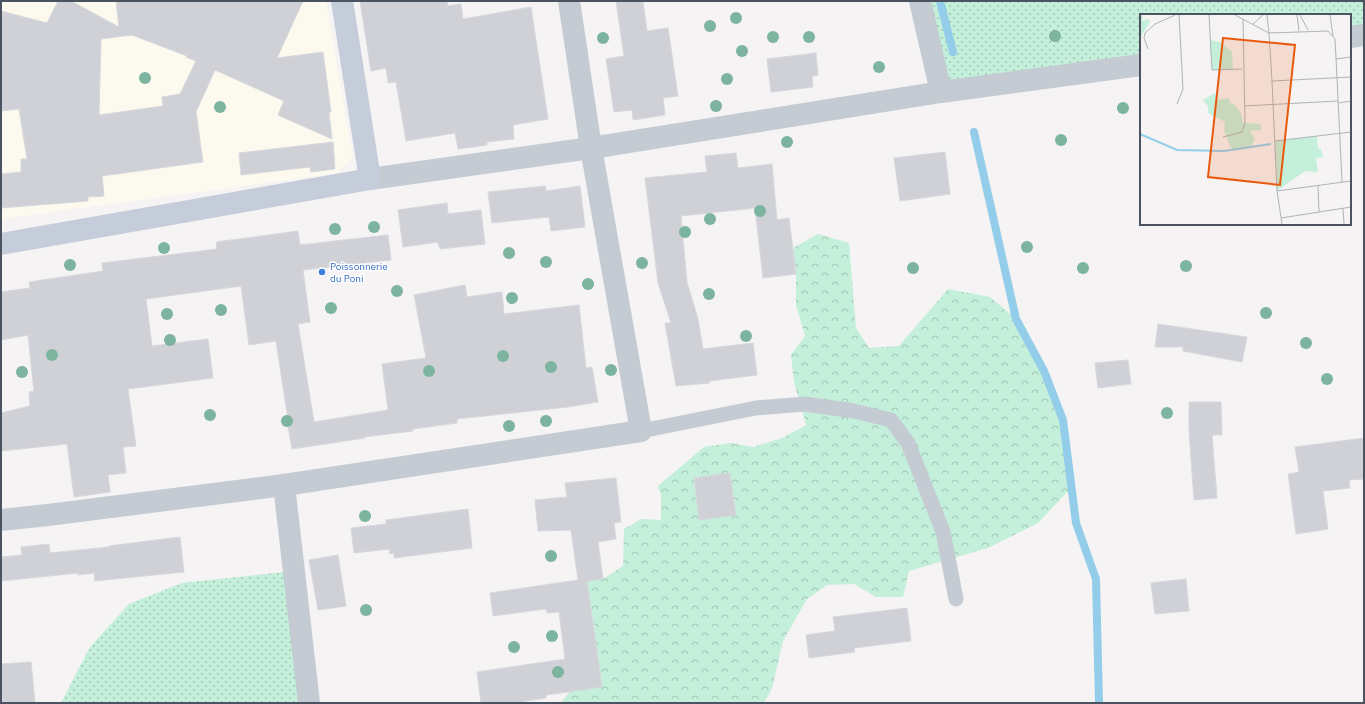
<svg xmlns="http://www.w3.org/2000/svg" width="1365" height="704" viewBox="0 0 1365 704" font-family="'IBM Plex Sans',sans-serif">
<defs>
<pattern id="grass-dots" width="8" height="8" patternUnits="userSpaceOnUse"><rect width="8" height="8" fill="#c4efda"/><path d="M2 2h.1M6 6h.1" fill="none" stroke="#a1c4b4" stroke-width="1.8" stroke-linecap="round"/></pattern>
<pattern id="forest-crowns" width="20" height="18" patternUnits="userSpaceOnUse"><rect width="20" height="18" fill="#c4efda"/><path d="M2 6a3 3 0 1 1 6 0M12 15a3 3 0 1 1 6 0" fill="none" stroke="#a1c4b4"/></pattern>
</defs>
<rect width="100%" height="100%" fill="#f5f3f3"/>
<!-- commercial -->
<path fill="#fcfaef" d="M1 1H326L353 156 338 173 1 219Z"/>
<!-- grass -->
<g fill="url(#grass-dots)">
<path d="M920 1H1364V35L1350 37V15H1141V65L941 92Z"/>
<path d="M294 571 309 703H61L90 647 129 604 182 583Z"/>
</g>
<!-- forest -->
<path fill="url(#forest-crowns)" d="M818 234 849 243 856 328 869 348 899 346 948 289 990 297 1016 319 1044 371 1063 420 1071 488 1038 523 988 548 909 571 903 597H876L854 584 827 585 807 599 783 641 772 688 764 703H561L570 691 602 686 591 607 576 609 572 581 603 579 623 566 624 529 641 519 661 520V495L658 486 704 447 731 443 753 447 782 438 806 425 794 382 791 355 805 336 796 305V274L793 248Z"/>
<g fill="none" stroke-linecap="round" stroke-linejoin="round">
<!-- stream -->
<g stroke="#93cdea" stroke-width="8">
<path d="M940 1 953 52"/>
<path d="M974 132 1016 319 1044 371 1063 420 1076 523 1096 579 1099 703"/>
</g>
</g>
<!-- building -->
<g fill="#d0d1d7" stroke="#d7d8dd" fill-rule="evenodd">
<path d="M58 1H71L119 27 116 1H303L277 58 323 52 331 112H329L332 139 278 115 284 101 215 70 196 112 203 162 102 176 104 196 88 197V201L1 208V174L21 172V159H27L19 109 1 111V11L47 23ZM132 35 187 56 186 57 196 61 180 94 162 97 163 106 99 115 101 39Z"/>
<path d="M360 1H447L448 6 461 4 463 19 531 7 548 119 513 125 514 139 487 142V145L458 149 455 133 406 141 396 82 388 83 386 68 371 71Z"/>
<path d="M616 1H643L647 31 668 28 678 96 663 98 665 115 633 120 632 110 614 112 606 59 624 56Z"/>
<path d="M816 53 818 75 812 76 813 87 771 92 767 59Z"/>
<path d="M333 142 335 169 311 172 310 167 241 175 239 153Z"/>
<path d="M945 152 950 194 900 201 894 158Z"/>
<path d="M736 153 738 168 772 164 777 220 789 218 796 274 763 278 755 208 681 216 687 282 698 319 703 349 753 343 757 375 709 381 710 383 676 386 665 323H671L658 283 645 178 707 172 705 156Z"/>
<path d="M545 186 546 191 580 186 585 227 551 231 549 217 492 223 488 192Z"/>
<path d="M447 203 448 214 481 210 485 244 440 249 438 242 403 247 398 210Z"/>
<path d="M298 231 300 245 388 235 391 260 303 270 310 322 298 324 314 422 388 410 382 364 426 358 414 295 465 285 467 297 502 292 504 314 579 305 586 368 592 367 598 402 568 407 457 419V423L413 429V431L364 437 365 438 292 449 288 426H289L276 341 249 345 241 286 146 299 152 346 208 339 213 378 128 389 136 446 123 447 126 473 108 475 110 492 74 497 67 444 1 451V413L30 406 29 392 34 391 28 335 1 340V292L30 288 29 282 103 271 102 263 217 249 216 242Z"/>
<path d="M1158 324 1247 337 1242 362 1183 351V347H1155Z"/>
<path d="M1128 360 1131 384 1098 388 1095 363Z"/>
<path d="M1189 402H1221L1222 435H1212L1217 498 1194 500 1189 431Z"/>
<path d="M1364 438V479L1349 480 1350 488 1323 491 1328 529 1296 534 1288 474 1299 472 1295 447Z"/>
<path d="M730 473 736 515 699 520 694 478Z"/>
<path d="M616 478 621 522 614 523 616 539 598 542 603 579 587 581 602 687 546 695V698L513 703H481L477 672 565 659 559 612 547 613 546 609 493 616 490 593 578 580 571 530 538 531 535 500 567 497 565 483Z"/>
<path d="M468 509 472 548 394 558V553L390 554 389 549 354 553 351 528 386 524V520Z"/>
<path d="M180 537 184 572 95 581 94 573 78 575V573L1 581V557L22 555 21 547 49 544 50 553 109 547V546Z"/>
<path d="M338 555 346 606 318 610 309 560Z"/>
<path d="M1186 579 1189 611 1155 614 1151 583Z"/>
<path d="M907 608 911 641 854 648 855 652 809 658 806 635 835 631 833 617Z"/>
<path d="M31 662 35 703H1V664Z"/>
</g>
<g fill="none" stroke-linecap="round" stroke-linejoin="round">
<!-- lane -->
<path stroke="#c4cbd3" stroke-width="15" d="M641 431 756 408 805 404 854 411 891 420 908 443 943 532 956 599"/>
<!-- street -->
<g stroke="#c4cbd3" stroke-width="22">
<path d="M920 1 941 92"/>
<path d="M1350 37 1364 35"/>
<path d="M370 179 591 148 941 92 1141 65"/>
<path d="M284 485 309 703"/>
<path d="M1 520 48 515 284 485 641 431 591 148 569 1"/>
</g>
<!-- secondary -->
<path stroke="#c6cdda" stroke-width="22" d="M1 244 370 179 342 1"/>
</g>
<!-- trees -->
<g fill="#7db49f">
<circle cx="736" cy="18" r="6"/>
<circle cx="710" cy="26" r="6"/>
<circle cx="1055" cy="36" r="6"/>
<circle cx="773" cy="37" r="6"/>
<circle cx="809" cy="37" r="6"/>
<circle cx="603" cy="38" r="6"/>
<circle cx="742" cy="51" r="6"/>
<circle cx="879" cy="67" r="6"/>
<circle cx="145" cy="78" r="6"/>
<circle cx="727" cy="79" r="6"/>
<circle cx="716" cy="106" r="6"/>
<circle cx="220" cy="107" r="6"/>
<circle cx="1123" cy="108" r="6"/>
<circle cx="1061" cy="140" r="6"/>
<circle cx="787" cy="142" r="6"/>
<circle cx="760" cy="211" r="6"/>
<circle cx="710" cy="219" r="6"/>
<circle cx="374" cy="227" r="6"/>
<circle cx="335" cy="229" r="6"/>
<circle cx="685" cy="232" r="6"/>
<circle cx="1027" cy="247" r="6"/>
<circle cx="164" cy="248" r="6"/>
<circle cx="509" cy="253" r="6"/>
<circle cx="546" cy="262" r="6"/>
<circle cx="642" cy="263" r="6"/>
<circle cx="70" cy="265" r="6"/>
<circle cx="1186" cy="266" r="6"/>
<circle cx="913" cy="268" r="6"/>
<circle cx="1083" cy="268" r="6"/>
<circle cx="588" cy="284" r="6"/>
<circle cx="397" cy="291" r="6"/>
<circle cx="709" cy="294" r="6"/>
<circle cx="512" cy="298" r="6"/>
<circle cx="331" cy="308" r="6"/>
<circle cx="221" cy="310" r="6"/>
<circle cx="1266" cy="313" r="6"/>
<circle cx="167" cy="314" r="6"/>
<circle cx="746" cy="336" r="6"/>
<circle cx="170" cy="340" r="6"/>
<circle cx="1306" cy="343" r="6"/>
<circle cx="52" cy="355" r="6"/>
<circle cx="503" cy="356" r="6"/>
<circle cx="551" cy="367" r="6"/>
<circle cx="611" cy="370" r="6"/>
<circle cx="429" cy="371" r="6"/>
<circle cx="22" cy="372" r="6"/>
<circle cx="1327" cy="379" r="6"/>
<circle cx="1167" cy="413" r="6"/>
<circle cx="210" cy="415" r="6"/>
<circle cx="287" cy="421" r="6"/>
<circle cx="546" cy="421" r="6"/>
<circle cx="509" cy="426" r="6"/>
<circle cx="365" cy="516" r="6"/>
<circle cx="551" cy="556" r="6"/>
<circle cx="366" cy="610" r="6"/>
<circle cx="552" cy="636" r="6"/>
<circle cx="514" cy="647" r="6"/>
<circle cx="558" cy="672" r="6"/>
</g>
<!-- markers -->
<circle fill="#3f7fe0" stroke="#fff" stroke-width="1.5" cx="322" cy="272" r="4"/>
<g text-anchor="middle" stroke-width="3" stroke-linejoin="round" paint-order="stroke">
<!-- shop labels -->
<g font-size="10" fill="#366cbe" stroke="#fff" text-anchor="start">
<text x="330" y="270">Poissonnerie<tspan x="330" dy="12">du Poni</tspan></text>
</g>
</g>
<!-- overview -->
<g transform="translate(1140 14)">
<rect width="211" height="211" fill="#f5f3f3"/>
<path d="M70 26 80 28 92 38 93 55 72 56ZM177 122 178 135H181L183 143 176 144 178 158 165 157 137 177 135 127Z" fill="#c4efda"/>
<path d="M0 1 3 2 2 7 9 5 10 8 0 24ZM75 79 78 86 89 84 90 89 94 90 101 99 103 109 121 110V116L110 117 115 125 111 132 93 136 90 132 84 117 85 108 68 99V92L63 86Z" fill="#c4efda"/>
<path fill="none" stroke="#93cdea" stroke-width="2" d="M0 120 37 136 84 137 131 130"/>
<path fill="none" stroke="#b1b3b8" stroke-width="1" d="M69 1 72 56 102 55M95 1 129 19 188 17 195 25 197 64M127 1 129 19M157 1 159 17M160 1 168 16M190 1 193 22M113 10 123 1M129 19 132 67 211 63M8 35 4 24 5 19 15 10 35 1M196 45 211 43M197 64 202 168M132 67 137 177 142 210M198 89 211 87M37 90 43 75 39 1M104 92 198 87M83 123 102 118 105 109 103 5M135 127 211 118M178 171 179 198M137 177 211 167M203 194 204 210M141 204 211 193"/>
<path fill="#e8590c" fill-opacity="0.15" stroke="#e8590c" stroke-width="2" d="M83 24 155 31 140 171 68 163Z"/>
<rect width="211" height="211" fill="none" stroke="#4b5360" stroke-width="2"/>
</g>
<!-- border -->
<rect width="1365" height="704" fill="none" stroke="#4b5360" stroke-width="4"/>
</svg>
